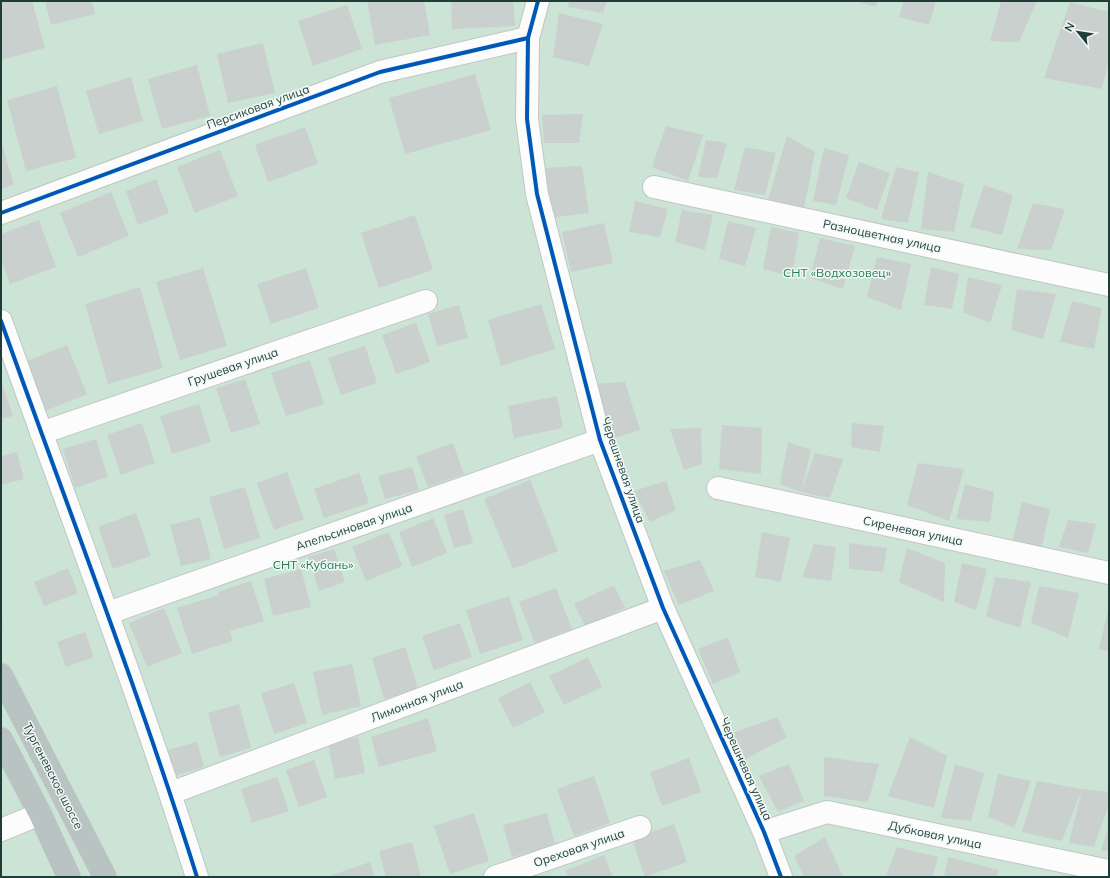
<svg xmlns="http://www.w3.org/2000/svg" width="1110" height="878" viewBox="0 0 1110 878" font-family="Mulish,sans-serif">
<rect width="100%" height="100%" fill="#e3e9e7"/>
<!-- green -->
<rect fill="#cbe4d5" x="1" y="1" width="1108" height="876"/>
<!-- building -->
<g fill="#cad0ce">
<path d="M1 1H32L45 48 1 60Z"/>
<path d="M45 1H92L95 14 51 25Z"/>
<path d="M367 1H424L430 35 375 45Z"/>
<path d="M451 1H513L515 26 452 29Z"/>
<path d="M569 1H607L603 13 568 7Z"/>
<path d="M854 1H878L876 7Z"/>
<path d="M904 1H936L929 25 899 17Z"/>
<path d="M1001 1H1037L1019 42 990 41Z"/>
<path d="M1070 2 1109 12V59L1102 89 1044 78Z"/>
<path d="M347 5 362 49 313 66 298 21Z"/>
<path d="M559 13 603 24 589 66 553 57Z"/>
<path d="M263 43 275 93 228 103 217 54Z"/>
<path d="M197 65 210 116 162 129 148 79Z"/>
<path d="M475 74 491 130 405 154 389 98Z"/>
<path d="M131 77 143 121 99 134 86 91Z"/>
<path d="M57 86 76 158 26 171 7 100Z"/>
<path d="M583 114 579 143H544L542 115Z"/>
<path d="M666 126 703 135 688 181 652 167Z"/>
<path d="M305 127 318 164 268 182 255 145Z"/>
<path d="M787 136 815 152 804 208 768 200Z"/>
<path d="M706 140 727 143 717 178 698 177Z"/>
<path d="M1 141 14 185 1 189Z"/>
<path d="M745 147 776 153 765 195 734 190Z"/>
<path d="M824 148 849 155 836 205 813 201Z"/>
<path d="M220 150 238 196 195 213 177 167Z"/>
<path d="M859 162 890 173 877 210 846 198Z"/>
<path d="M582 166 589 213 550 218 544 168Z"/>
<path d="M896 167 919 172 908 223 881 219Z"/>
<path d="M928 172 964 184 954 232 921 229Z"/>
<path d="M156 179 169 213 138 225 126 191Z"/>
<path d="M984 185 1013 195 1002 235 970 227Z"/>
<path d="M111 192 129 236 78 257 60 213Z"/>
<path d="M635 201 668 209 660 237 629 232Z"/>
<path d="M1033 203 1065 209 1051 250 1017 249Z"/>
<path d="M682 210 713 215 705 250 675 242Z"/>
<path d="M415 215 433 270 379 288 361 233Z"/>
<path d="M39 220 56 267 10 284 1 259V234Z"/>
<path d="M728 221 756 228 745 266 719 259Z"/>
<path d="M604 223 613 263 571 272 562 232Z"/>
<path d="M771 227 799 233 792 277 763 269Z"/>
<path d="M820 238 855 246 843 289 810 278Z"/>
<path d="M877 257 911 264 901 310 867 297Z"/>
<path d="M931 267 959 274 952 309 924 305Z"/>
<path d="M203 268 227 346 180 360 156 282Z"/>
<path d="M306 268 319 308 271 324 257 284Z"/>
<path d="M968 277 1002 285 990 323 963 312Z"/>
<path d="M140 287 163 368 108 384 85 304Z"/>
<path d="M1017 289 1056 294 1043 339 1011 330Z"/>
<path d="M1072 301 1102 308 1094 349 1060 342Z"/>
<path d="M541 304 555 349 501 366 488 320Z"/>
<path d="M459 305 468 338 437 346 428 314Z"/>
<path d="M416 323 430 362 396 374 382 335Z"/>
<path d="M67 345 87 394 45 411 25 362Z"/>
<path d="M365 346 377 383 341 395 328 358Z"/>
<path d="M310 360 324 404 286 416 271 373Z"/>
<path d="M245 379 260 424 231 433 216 388Z"/>
<path d="M1 381 13 416 1 419Z"/>
<path d="M625 382 640 430 615 438 593 384Z"/>
<path d="M557 396 563 428 514 438 508 406Z"/>
<path d="M199 404 211 442 172 454 160 416Z"/>
<path d="M142 423 155 463 121 475 107 435Z"/>
<path d="M852 423 884 426 880 452 851 447Z"/>
<path d="M722 425 762 428 761 474 719 469Z"/>
<path d="M701 428 702 464 684 470 670 429Z"/>
<path d="M96 439 108 477 75 488 63 449Z"/>
<path d="M788 442 811 450 801 492 780 484Z"/>
<path d="M453 443 464 474 428 487 416 456Z"/>
<path d="M17 452 24 479 1 485V456Z"/>
<path d="M815 453 843 459 830 498 801 492Z"/>
<path d="M918 463 964 469 949 521 907 505Z"/>
<path d="M412 467 419 490 385 499 378 476Z"/>
<path d="M287 472 304 519 274 530 257 483Z"/>
<path d="M359 473 369 503 324 518 314 489Z"/>
<path d="M530 480 558 551 513 569 484 499Z"/>
<path d="M666 481 676 510 650 522 634 491Z"/>
<path d="M965 484 994 492 990 522 956 519Z"/>
<path d="M245 487 260 538 224 549 209 497Z"/>
<path d="M1022 502 1050 509 1041 550 1012 543Z"/>
<path d="M463 509 473 543 454 548 444 515Z"/>
<path d="M136 513 151 556 113 569 98 527Z"/>
<path d="M200 517 211 559 181 566 170 525Z"/>
<path d="M433 518 447 553 412 567 399 532Z"/>
<path d="M1068 520 1096 524 1088 553 1059 547Z"/>
<path d="M389 532 402 566 366 581 352 547Z"/>
<path d="M762 532 790 538 781 582 755 577Z"/>
<path d="M849 543 887 548 883 572 849 569Z"/>
<path d="M814 544 836 547 831 581 802 577Z"/>
<path d="M907 548 945 563 944 602 899 582Z"/>
<path d="M334 549 345 582 319 591 308 557Z"/>
<path d="M700 560 714 591 679 605 664 571Z"/>
<path d="M962 563 987 569 976 610 954 602Z"/>
<path d="M68 568 78 593 44 606 34 582Z"/>
<path d="M301 569 311 607 273 616 264 579Z"/>
<path d="M995 577 1031 582 1020 628 986 617Z"/>
<path d="M251 581 264 621 230 631 233 641 192 654 177 608 219 595 218 592Z"/>
<path d="M614 585 625 608 585 626 574 604Z"/>
<path d="M1039 586 1079 593 1068 638 1031 623Z"/>
<path d="M556 588 572 629 535 643 519 602Z"/>
<path d="M509 596 523 640 480 654 466 610Z"/>
<path d="M1109 607V651L1099 649Z"/>
<path d="M164 608 182 653 147 667 129 623Z"/>
<path d="M460 623 472 657 434 670 422 636Z"/>
<path d="M85 632 94 657 66 667 57 642Z"/>
<path d="M728 637 740 672 713 684 698 649Z"/>
<path d="M405 647 418 689 384 699 372 658Z"/>
<path d="M588 657 602 687 564 705 549 676Z"/>
<path d="M352 664 361 706 322 715 313 672Z"/>
<path d="M530 682 545 712 513 728 498 698Z"/>
<path d="M294 683 307 723 274 734 261 693Z"/>
<path d="M239 704 251 748 220 757 208 713Z"/>
<path d="M777 717 787 737 742 761 733 733Z"/>
<path d="M428 718 437 751 379 767 371 737Z"/>
<path d="M358 737 365 773 335 779 328 744Z"/>
<path d="M910 737 947 756 934 808 888 796Z"/>
<path d="M197 742 204 767 174 776 167 750Z"/>
<path d="M824 757 879 764 868 802 824 796Z"/>
<path d="M689 758 701 792 662 806 650 772Z"/>
<path d="M314 760 327 797 299 807 286 770Z"/>
<path d="M789 764 804 801 778 812 759 776Z"/>
<path d="M955 764 984 773 971 821 941 818Z"/>
<path d="M998 774 1031 781 1014 828 988 817Z"/>
<path d="M594 776 610 823 574 836 557 789Z"/>
<path d="M277 777 289 811 252 823 241 789Z"/>
<path d="M1037 781 1082 789 1062 841 1022 832Z"/>
<path d="M1082 789 1109 792V804L1094 847 1069 843Z"/>
<path d="M474 813 489 861 450 874 434 826Z"/>
<path d="M547 813 555 845 512 857 503 825Z"/>
<path d="M674 824 687 862 645 877 632 839Z"/>
<path d="M1109 826V851H1101L1109 825Z"/>
<path d="M825 837 843 877H804L794 856Z"/>
<path d="M412 842 421 877H386L379 851Z"/>
<path d="M897 847 938 857 932 877H893L886 875Z"/>
<path d="M604 855 613 877H568L565 871Z"/>
<path d="M948 857 999 870 996 877H944Z"/>
<path d="M370 862 375 877H333L332 875Z"/>
</g>
<g fill="none" stroke-linecap="round" stroke-linejoin="round">
<!-- street casing -->
<g stroke="#c0c6c4" stroke-width="24">
<g id="street">
<path d="M538 1 528 38 527 119 537 194 600 440 663 608 764 832 781 877"/>
<path d="M654 187 1109 285"/>
<path d="M1 213 380 72 528 38"/>
<path d="M1 321C67 506 138 689 197 877"/>
<path d="M41 433 426 301"/>
<path d="M718 488 1109 573"/>
<path d="M108 613 600 440"/>
<path d="M171 793 663 608"/>
<path d="M1 830 40 814"/>
<path d="M764 832 827 812 1109 871"/>
<path d="M495 877 640 827"/>
</g>
</g>
<!-- highway casing -->
<g stroke="#bbc5c4" stroke-width="24">
<g id="highway">
<path d="M1 675 105 877"/>
<path d="M1 739 40 814 69 877"/>
</g>
</g>
<!-- path -->
<path stroke="#c0cac7" stroke-width="2.5" stroke-dasharray="2 3" stroke-linecap="butt" d="M1 624 2 625"/>
<!-- street -->
<use href="#street" stroke="#fbfcfb" stroke-width="22"/>
<!-- highway -->
<use href="#highway" stroke="#b9c3c2" stroke-width="22"/>
<!-- cycleway casing -->
<g stroke="#f1f9f6" stroke-width="6">
<g id="cycleway">
<path d="M538 1 528 38 527 119 537 194 600 440 663 608 764 832 781 877"/>
<path d="M1 213 380 72 528 38"/>
<path d="M1 321C67 506 138 689 197 877"/>
</g>
</g>
<!-- cycleway -->
<use href="#cycleway" stroke="#0057b8" stroke-width="4"/>
</g>
<g text-anchor="middle" stroke-width="3" stroke-linejoin="round" paint-order="stroke">
<!-- street labels -->
<g font-size="12" fill="#1f3e3a" stroke="#f1f9f6">
<text transform="translate(258 107) rotate(-20)" y="4">Персиковая улица</text>
<text transform="translate(882 236) rotate(12)" y="4">Разноцветная улица</text>
<text transform="translate(233 367) rotate(-19)" y="4">Грушевая улица</text>
<text transform="translate(623 470) rotate(71)" y="4">Черешневая улица</text>
<text transform="translate(354 527) rotate(-19)" y="4">Апельсиновая улица</text>
<text transform="translate(913 531) rotate(12)" y="4">Сиреневая улица</text>
<text transform="translate(417 701) rotate(-21)" y="4">Лимонная улица</text>
<text transform="translate(746 769) rotate(66)" y="4">Черешневая улица</text>
<text transform="translate(53 776) rotate(63)" y="4">Тургеневское шоссе</text>
<text transform="translate(935 835) rotate(12)" y="4">Дубковая улица</text>
<text transform="translate(579 848) rotate(-19)" y="4">Ореховая улица</text>
</g>
<!-- park labels -->
<g font-size="12" fill="#267950" stroke="#f1f9f6">
<text x="837" y="277">СНТ «Водхозовец»</text>
<text x="313" y="569">СНТ «Кубань»</text>
</g>
</g>
<!-- border -->
<rect width="1110" height="878" fill="none" stroke="#1f3e3a" stroke-width="4"/>
<!-- north arrow -->
<g transform="translate(1078 32) rotate(300)" stroke="#f1f9f6" stroke-width="3" paint-order="stroke">
<path d="M0-3L7 15L0 10L-7 15Z" fill="#1f3e3a"/>
<text y="-6" font-size="11" font-weight="bold" text-anchor="middle" fill="#1f3e3a">N</text>
</g>
</svg>
